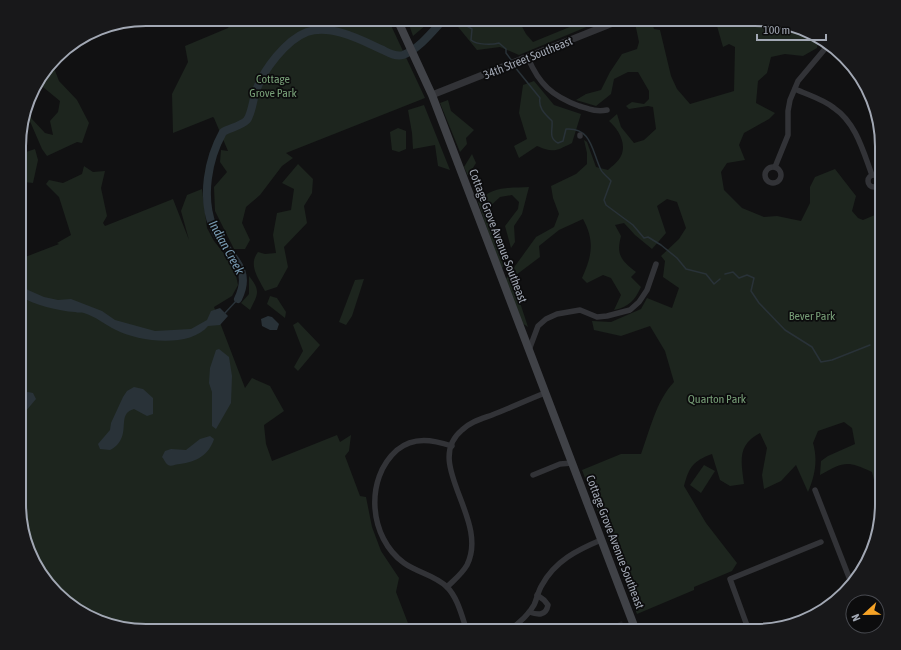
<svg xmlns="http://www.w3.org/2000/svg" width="901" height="650" viewBox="0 0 901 650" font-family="'Asap Condensed',sans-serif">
<rect width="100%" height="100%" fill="#111112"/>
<!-- built -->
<path fill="#1d1d1f" d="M622 621 626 631H598Z"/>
<!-- green -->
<g fill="#1d251e">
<path d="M234 19H388L425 98 286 153 293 158 282 166 260 195 246 207 242 223 250 240 245 249H234L215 211 214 187 227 172 220 162 221 150 228 151 214 118 213 117 173 133 172 94 188 62 185 46 228 28Z"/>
<path d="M407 19H433L413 36Z"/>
<path d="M456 19H518L526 34 533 42 577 24 597 19 596 23 519 55 500 47 477 50 454 22Z"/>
<path d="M651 19 654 29 660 30 671 76 677 89 690 104 734 91 735 47 729 44 723 47 715 19C751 19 786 19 819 37L817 48 803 56 785 54 771 57 767 73 758 81 756 103 775 113 769 119 744 133 739 145 745 160 727 163 721 172 724 190 742 208 764 217 777 216 801 221 810 203V187L815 177 835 169 856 196 852 211 858 218 863 220 882 212V512L880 523 876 516V488L872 472C846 460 844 462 820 475L821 461 828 456 855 444 852 428 844 422 818 431 813 443C818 460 815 476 808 492L796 465 781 481 764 489 762 475 767 448 760 433C737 445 741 461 744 484L730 486 720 480 712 454C693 461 689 467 684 486L706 523 737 563 732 571 694 587V590L637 614 582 470 621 454H641C650 430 656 401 674 382L665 351 650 326 621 336 594 330 592 321 611 322 641 309 647 298 672 308 679 288 663 277 665 261 661 256 679 239 686 228 677 202 667 199 657 206 666 233 652 249 635 235 624 223 615 225 621 236C616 255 621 260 636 272L631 277 641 287C635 300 629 307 614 310L621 295 611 278 603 275 587 283 582 278C592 256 595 241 583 219L559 230 539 246 540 257 512 278 528 327 522 323 505 280 536 237 554 227 559 214 553 198 551 186 576 174 587 164V153L584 140 587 142 596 167 608 170C612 166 619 161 621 156 627 143 618 129 609 121L617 114 621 127 634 143 644 140 656 129 653 107 648 106 629 109 626 106 632 102 644 104 649 99V91L638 72H628L614 79 611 94 596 106 576 100 586 94 601 90 610 72 622 54 637 49 639 42 635 23H638L637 20Z"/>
<path d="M52 63 59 81 77 100 89 123 82 143 77 142 47 156 42 149 26 112 29 101 31 118 45 133 53 135 50 121 58 112 60 101 43 87 40 77Z"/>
<path d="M534 81 554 105 581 114 572 143C556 151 554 153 537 146L519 158 514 146 527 139 519 113 523 85Z"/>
<path d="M448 100 451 111 474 130 466 138 467 144 460 152 440 103Z"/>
<path d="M424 105 450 170 438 166 435 145 413 149 412 133 408 110Z"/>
<path d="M398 128 406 131V149L399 152 392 150 390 132Z"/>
<path d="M35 149 38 160 33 183 24 182 20 179V154Z"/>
<path d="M472 154 476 163 468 176 464 167Z"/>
<path d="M298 164 313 179 312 193 304 206 307 223 284 247 288 267 277 287 265 291C258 278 248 265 258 252L265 254 276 253 273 235 277 213 291 210 294 189 282 183Z"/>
<path d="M84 166 93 172 105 171 101 188 107 216 103 223 105 226 173 199 189 240 181 211 187 195 202 189 207 228 214 241 234 266 238 285 232 296 214 307 245 388 252 378 270 386 284 411 264 425 266 444 272 461 337 435 340 442 351 435 349 451 345 456 360 496 366 497 372 527 381 551 399 578 396 592 411 631H138L105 624 68 605 36 568 20 521V259L59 244 57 243 71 235 59 197 46 184 49 180 63 183 82 174Z"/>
<path d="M529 187 522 214 514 226 515 242 511 248 505 226 518 209 519 202 512 195 500 197 485 211 506 263 501 270 478 202C491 186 510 188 529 187Z"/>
<path d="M249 276C261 291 258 294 250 310L241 303 249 294Z"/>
<path d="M364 279 352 316 346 325 339 322 355 280Z"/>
<path d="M270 296 277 298 286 312 285 318 267 304Z"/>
<path d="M298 322 320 345 298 371 294 367 303 351 293 325Z"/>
<path d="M704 465 715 471 701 493 690 485Z"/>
</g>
<!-- water -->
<g fill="#293238">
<path d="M20 284 28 290 44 297 58 300 71 299 102 311 115 320 155 331 191 329 207 320 211 311 220 308 228 316 220 325 208 326C190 348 139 342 116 330 105 325 97 317 84 313 81 312 78 313 75 312 58 311 34 305 20 296Z"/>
<path d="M268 316 272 317 279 324 277 330H270L262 326 261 319Z"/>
<path d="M219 349 229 357 232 376 231 403 216 429 212 426V392L209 383 210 368 216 350Z"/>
<path d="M134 387 143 389 153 398V414L147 416 134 409C119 413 127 428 121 439 119 444 114 448 110 450L100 449 98 444 110 430 111 423 123 397 127 391Z"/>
<path d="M28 392 33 393 36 399 20 418V393Z"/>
<path d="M210 436 214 439C209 455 196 462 180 464 176 464 171 467 168 465 165 463 164 459 162 457L165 451 171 449 186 450 200 439Z"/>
</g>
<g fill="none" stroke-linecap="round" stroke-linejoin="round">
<!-- stream -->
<g stroke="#293238" stroke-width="1.5">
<path d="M455 19 472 29 471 40C477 45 492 45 499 43L506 49V53L512 61"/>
<path d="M514 66 540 98C538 108 545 114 552 121 553 130 548 138 558 143L563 141 566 129C592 127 592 152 601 170 603 174 608 177 611 181L604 200 606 205 633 225 644 238 648 237 661 245 677 258 686 269 706 274 714 284 720 279"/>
<path d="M725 274 733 272 739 278 747 275 754 278 751 291 759 303 785 330 812 347 821 362 832 360 870 345"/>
<path d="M225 313 238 299"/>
<path d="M876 350 877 356 882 359"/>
</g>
<!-- river -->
<path stroke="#293238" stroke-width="8" d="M238 299C255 265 224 254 213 227 201 197 208 159 223 132 230 128 241 126 247 120 252 113 253 99 256 91 263 70 286 40 307 32 332 24 361 40 383 50 389 53 396 57 403 55 419 49 433 31 444 19"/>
<!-- minor -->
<g stroke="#323337" stroke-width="5.5">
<path d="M604 19 606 26"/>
<path d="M528 58C539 84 552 96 579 106 589 109 596 112 607 110"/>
<path d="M795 89C808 95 823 99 834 108 856 123 863 151 872 175"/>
<path d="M580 136V135"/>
<circle cx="773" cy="175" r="8"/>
<path d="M775 167 788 135V111L790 100 798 81 824 50 827 42"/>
<circle cx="874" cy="181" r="6"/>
<path d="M529 350 538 326 546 319 557 314 580 310 597 317 607 316 630 310 639 302 647 290 656 264"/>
<path d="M452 446C433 440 414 436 397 450 364 479 369 538 404 563 418 573 435 575 447 587 458 598 462 617 467 631"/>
<path d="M533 475 560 464 572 463"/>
<path d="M815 490 852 585"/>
<path d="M447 587C454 580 462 574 467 565 490 519 422 463 462 430 470 422 481 419 492 415 510 408 527 400 545 393"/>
<path d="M529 612C538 615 546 616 548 605L544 600 537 595"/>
<path d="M810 618H812"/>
<path d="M508 631C518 624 528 616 534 605 537 599 538 591 542 585 555 561 577 550 601 540"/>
<path d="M749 631 730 579 821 542"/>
</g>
<!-- tertiary -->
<path stroke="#323337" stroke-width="7" d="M432 95 623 19"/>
<!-- secondary -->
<path stroke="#404247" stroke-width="8" d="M397 19 432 95 636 631"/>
</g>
<g text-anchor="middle" stroke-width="3.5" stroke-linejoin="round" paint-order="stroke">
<!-- street labels -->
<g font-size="12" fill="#a2a8b4" stroke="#0c0c0d">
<text transform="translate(528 58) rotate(-22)" y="4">34th Street Southeast</text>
<text transform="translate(498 236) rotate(69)" y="4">Cottage Grove Avenue Southeast</text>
<text transform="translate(615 542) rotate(69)" y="4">Cottage Grove Avenue Southeast</text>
</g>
<!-- park labels -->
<g font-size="12" fill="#789f78" stroke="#0c0c0d">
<text x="273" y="83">Cottage<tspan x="273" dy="14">Grove Park</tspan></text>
<text x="812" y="320">Bever Park</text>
<text x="717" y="403">Quarton Park</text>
</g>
<!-- water labels -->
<g font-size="13" font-style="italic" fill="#7799b0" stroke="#0c0c0d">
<text transform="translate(227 247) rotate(61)" y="5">Indian Creek</text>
</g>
</g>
<!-- crop -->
<path d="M0 0H901V650H0ZM146 26H755A120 120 0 0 1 875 146V504A120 120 0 0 1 755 624H146A120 120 0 0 1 26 504V146A120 120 0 0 1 146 26Z" fill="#18181a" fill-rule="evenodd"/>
<path fill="none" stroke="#a2a8b4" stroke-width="2" d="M146 26H755A120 120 0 0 1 875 146V504A120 120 0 0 1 755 624H146A120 120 0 0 1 26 504V146A120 120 0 0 1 146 26Z"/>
<!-- north arrow -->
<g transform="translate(865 614) rotate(248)"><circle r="19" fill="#0c0c0d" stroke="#484a50"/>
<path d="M0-3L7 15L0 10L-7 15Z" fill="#f6a326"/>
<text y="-6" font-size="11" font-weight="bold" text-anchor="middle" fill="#a2a8b4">N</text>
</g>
<!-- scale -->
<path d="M757 34v6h69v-6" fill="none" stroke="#a2a8b4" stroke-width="2"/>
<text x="763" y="34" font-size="12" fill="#a2a8b4" stroke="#0c0c0d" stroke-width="3" paint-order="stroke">100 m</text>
</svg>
